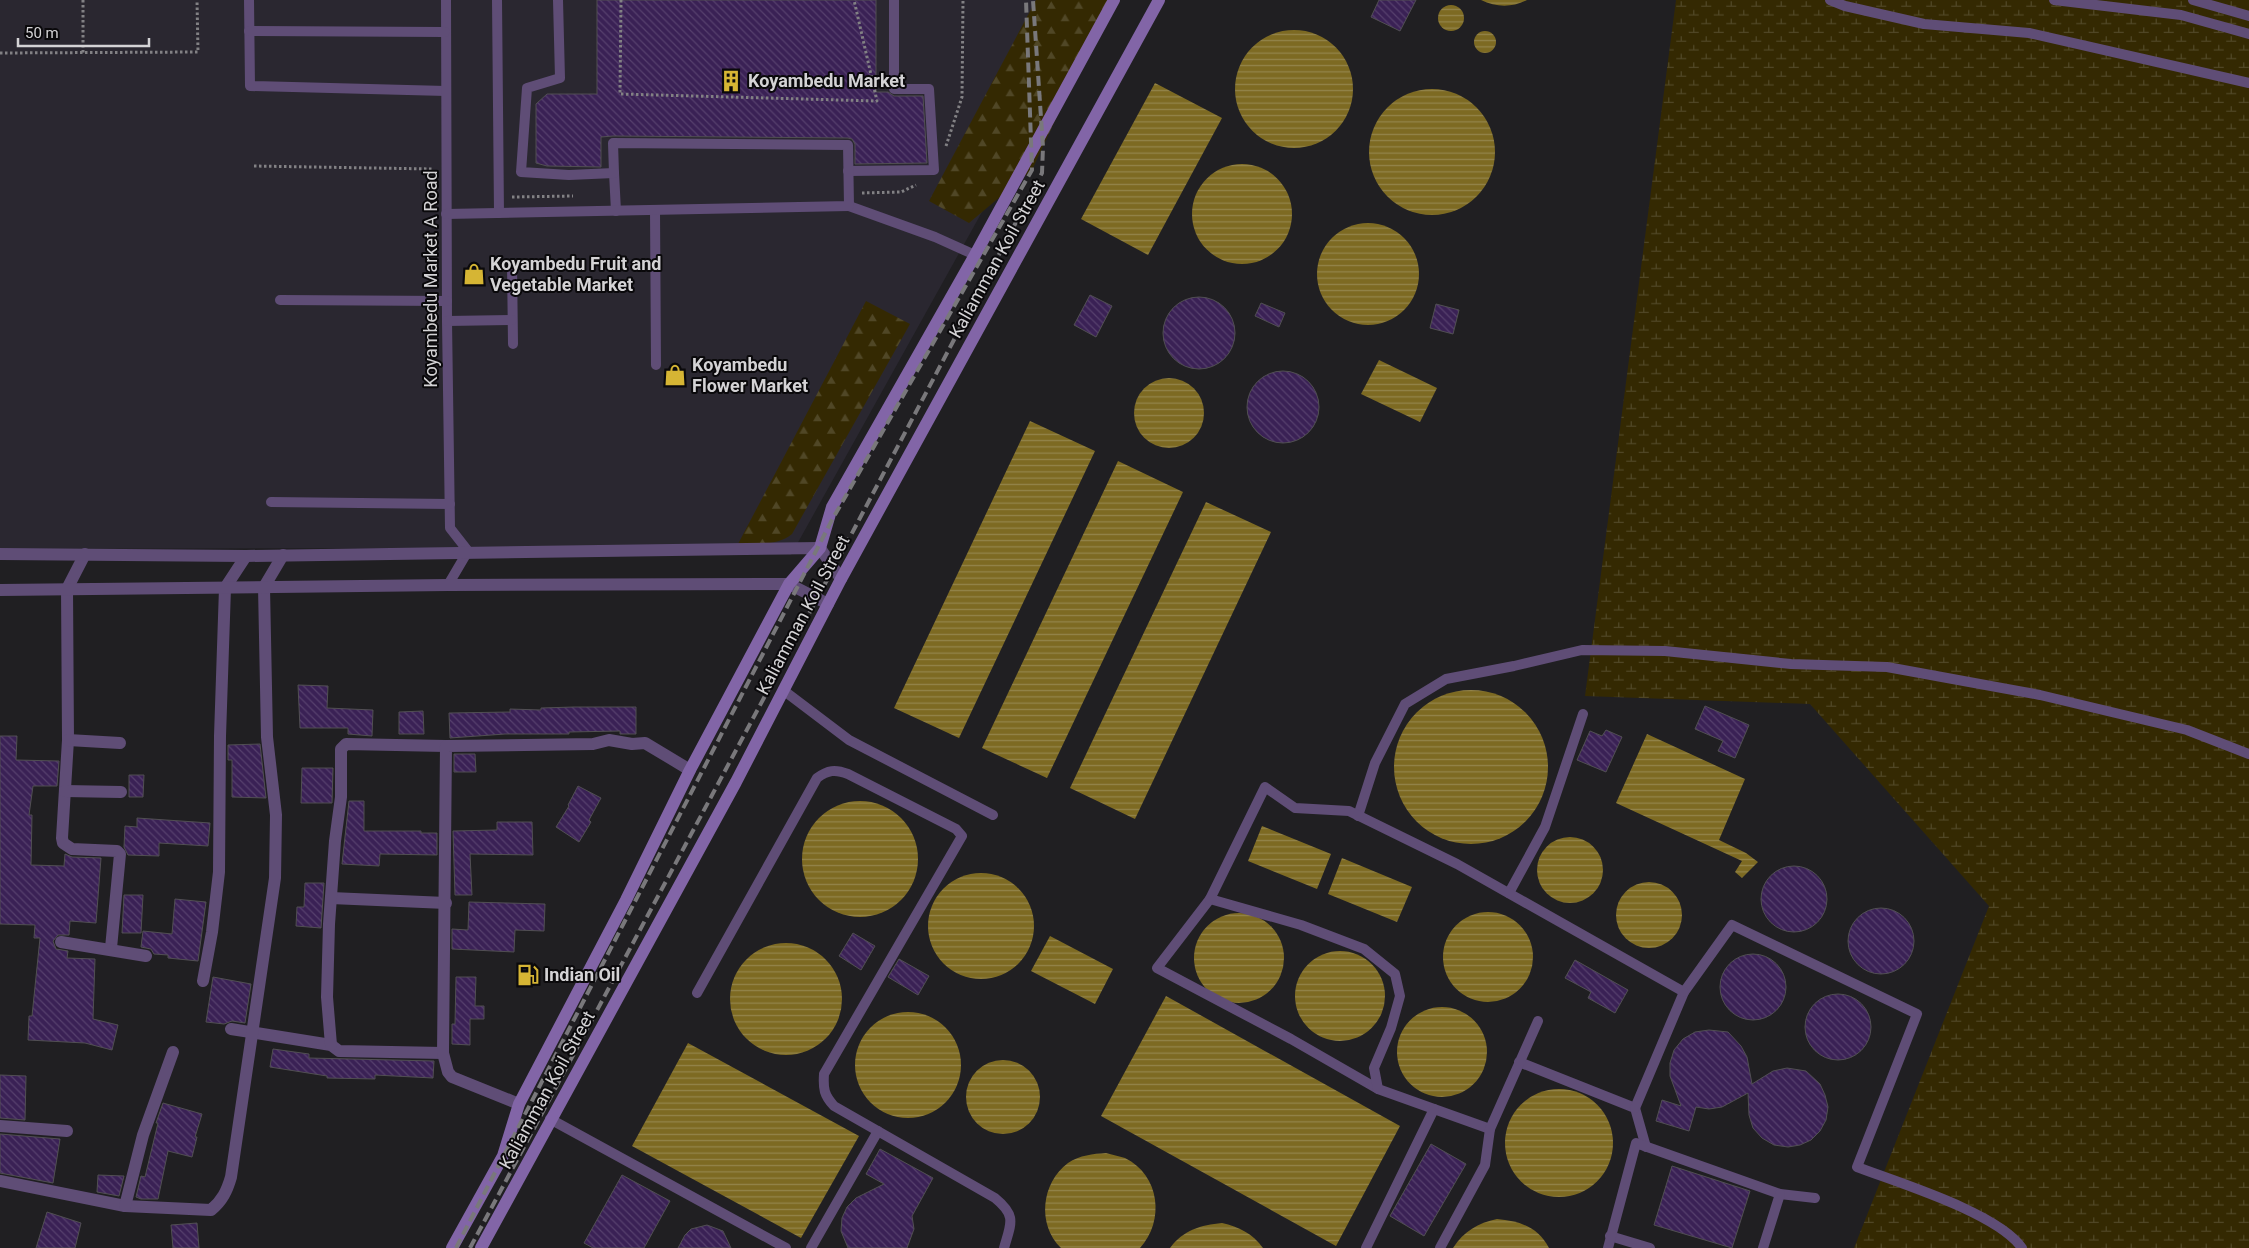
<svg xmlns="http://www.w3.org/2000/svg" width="2249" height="1248" viewBox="0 0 2249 1248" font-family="Roboto,sans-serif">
<defs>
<pattern id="forest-firs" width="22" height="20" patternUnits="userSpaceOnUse" patternTransform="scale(1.25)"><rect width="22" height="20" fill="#342902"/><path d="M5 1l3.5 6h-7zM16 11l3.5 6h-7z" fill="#504726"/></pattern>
<pattern id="wetland-marsh" width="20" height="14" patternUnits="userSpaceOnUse" patternTransform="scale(1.25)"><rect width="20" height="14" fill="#342902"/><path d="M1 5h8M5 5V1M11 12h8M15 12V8" fill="none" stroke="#504726"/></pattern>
<pattern id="water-rules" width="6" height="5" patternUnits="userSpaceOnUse" patternTransform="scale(1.25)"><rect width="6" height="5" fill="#7d6a22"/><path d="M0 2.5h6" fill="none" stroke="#94854c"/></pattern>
<pattern id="building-back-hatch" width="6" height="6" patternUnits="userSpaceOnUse" patternTransform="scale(1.25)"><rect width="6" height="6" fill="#3a2155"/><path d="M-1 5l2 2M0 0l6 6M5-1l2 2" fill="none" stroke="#56406d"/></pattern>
</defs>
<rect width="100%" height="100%" fill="#201f22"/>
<!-- built -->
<path fill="#2a2730" d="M0 0H1100L791 555 391 548 0 549Z"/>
<!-- forest -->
<g fill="url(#forest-firs)">
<path d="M1036 0H1111L1032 170 969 223 929 201Z"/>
<path d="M866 301 910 324 792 534C777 546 757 544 738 544Z"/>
</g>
<!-- wetland -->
<path fill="url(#wetland-marsh)" d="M1676 0H2249V1248H1854L1989 906 1810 704 1585 696Z"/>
<!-- water -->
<g fill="url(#water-rules)">
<path d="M1481 0H1527C1511 8 1496 7 1481 0Z"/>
<circle cx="1451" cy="18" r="13"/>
<circle cx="1294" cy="89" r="59"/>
<circle cx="1485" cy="42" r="11"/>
<path d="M1155 83 1222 118 1148 255 1081 219Z"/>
<circle cx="1432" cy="152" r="63"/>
<circle cx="1242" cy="214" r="50"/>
<circle cx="1368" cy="274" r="51"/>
<path d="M1379 360 1437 388 1420 422 1361 394Z"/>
<circle cx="1169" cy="413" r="35"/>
<path d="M1030 421 1095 451 959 738 894 708Z"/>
<path d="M1118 461 1183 492 1047 778 982 748Z"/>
<path d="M1206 502 1271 532 1135 819 1070 788Z"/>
<circle cx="1471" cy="767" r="77"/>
<path d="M1647 734 1745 779 1719 840 1746 853 1758 862 1742 878 1735 872 1742 861 1616 803Z"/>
<circle cx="860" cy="859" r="58"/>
<path d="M1262 826 1331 854 1317 889 1248 861Z"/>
<circle cx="1570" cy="870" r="33"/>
<path d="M1342 858 1412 887 1397 922 1328 894Z"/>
<circle cx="981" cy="926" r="53"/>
<circle cx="1649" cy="915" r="33"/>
<circle cx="1488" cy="957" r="45"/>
<circle cx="1239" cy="958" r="45"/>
<path d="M1050 936 1113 969 1095 1004 1031 971Z"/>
<circle cx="786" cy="999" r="56"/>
<circle cx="1340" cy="996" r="45"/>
<path d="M1166 996 1400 1126 1336 1246 1101 1116Z"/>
<circle cx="1442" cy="1052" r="45"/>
<circle cx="908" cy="1065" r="53"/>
<path d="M688 1043 859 1136 801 1238 632 1146Z"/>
<circle cx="1003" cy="1097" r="37"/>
<circle cx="1559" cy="1143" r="54"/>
<path d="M1106 1153C1112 1155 1119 1156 1125 1158 1160 1175 1165 1221 1140 1248H1061C1037 1225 1041 1183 1068 1163 1080 1155 1093 1154 1106 1153Z"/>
<path d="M1497 1219C1520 1221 1538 1227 1549 1248H1453C1464 1231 1478 1223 1497 1219Z"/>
<path d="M1222 1223C1239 1227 1252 1233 1263 1248H1170C1183 1230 1201 1225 1222 1223Z"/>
</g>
<!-- building -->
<g fill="url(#building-back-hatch)" stroke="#514f53">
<path d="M597 0H876V92H888L894 96H923L927 163 855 164V144L852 139 848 138 613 136 601 137V167L547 166 536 163V104L547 94H597Z"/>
<path d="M1379 0H1416L1400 31 1371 17Z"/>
<path d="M1090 295 1112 306 1096 337 1074 325Z"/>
<circle cx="1199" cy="333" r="36"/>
<path d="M1261 303 1285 313 1279 327 1255 316Z"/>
<path d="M1436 304 1459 310 1453 334 1430 328Z"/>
<circle cx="1283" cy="407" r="36"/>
<path d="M298 685 328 686 327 708 373 710 372 736 348 734V728H300Z"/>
<path d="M1705 706 1749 725 1735 758 1718 751 1723 741 1695 729Z"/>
<path d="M574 707H636V734H620V731L569 732V734H505L450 738 449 713 510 712V709L541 710V708Z"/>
<path d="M423 711 424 734H399V712Z"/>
<path d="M1606 730 1622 737 1606 772 1577 760 1590 731 1602 736Z"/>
<path d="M0 736H17L16 760 59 761 57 786H33L29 815H32L31 865 64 866 65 854 72 857 101 858 96 923 70 921 69 935H58L53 941 56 949 68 951 67 958 95 959 93 1019 118 1025 112 1050 85 1043 28 1040 29 1016H32L40 938H34L35 925 0 924Z"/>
<path d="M260 744 266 798 232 797V760H228V745Z"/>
<path d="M454 754H475L476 772H454Z"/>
<path d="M302 768H333L332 803H301Z"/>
<path d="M129 775H144L143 797H129Z"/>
<path d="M578 786 601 798 589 820 591 822 579 842 556 827 569 806 568 805Z"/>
<path d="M349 801H364V831H421V833H437V855L380 854 379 866 342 864Z"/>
<path d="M137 818 210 823 208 846 159 843V856L128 855 124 847 125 826 137 827Z"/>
<path d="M497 822H532L533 855 470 854 472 895H455L453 831 497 830Z"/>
<circle cx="1794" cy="899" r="33"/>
<path d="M305 883H324L321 928 296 926 297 907H304Z"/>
<path d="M124 895H143L141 933H122Z"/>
<path d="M175 899 206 902 198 961 168 958V955L154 954 151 949 141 947 143 931 172 934Z"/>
<path d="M469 902 545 904 544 931 515 930 514 952 452 949V929L468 930Z"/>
<circle cx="1881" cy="941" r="33"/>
<path d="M853 933 875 946 861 970 839 956Z"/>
<circle cx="1753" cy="987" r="33"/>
<path d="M899 959 929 976 918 995 888 977Z"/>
<path d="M1575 960 1628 990 1615 1013 1588 998 1591 992 1565 978Z"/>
<path d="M213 977 251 984 245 1023 232 1021 224 1024 206 1022Z"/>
<path d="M456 977H476L475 1006H484V1019H470V1045L452 1044V1024H455Z"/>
<circle cx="1838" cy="1027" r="33"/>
<path d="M1709 1030 1728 1032 1741 1046 1747 1057 1752 1084 1773 1071 1787 1068 1806 1071 1820 1084 1825 1095 1828 1107 1826 1120 1820 1131 1811 1140 1800 1145 1788 1147 1774 1145 1762 1138 1753 1128 1749 1115 1748 1093 1722 1107 1709 1109 1696 1107 1689 1131 1656 1121 1662 1100 1681 1106 1670 1076V1063L1674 1050 1683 1039 1695 1032Z"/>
<path d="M273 1049 309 1054V1058L434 1061 433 1078 375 1075V1079L327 1078V1076L270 1067Z"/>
<path d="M0 1075 26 1076 25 1120 0 1118Z"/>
<path d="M163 1103 202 1114 195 1137H197L192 1157 168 1151 158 1199H141L136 1197 141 1176 145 1177 158 1123H156Z"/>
<path d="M0 1134 60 1139 53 1183 0 1173Z"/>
<path d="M1431 1144 1466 1164 1424 1236 1390 1216Z"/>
<path d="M880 1149 933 1178 912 1216 914 1229 907 1248H848L841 1231 842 1218 847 1207 856 1198 884 1184 866 1174Z"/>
<path d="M1672 1166 1750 1191 1732 1248 1654 1225Z"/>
<path d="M98 1175 124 1176 119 1196 97 1192Z"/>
<path d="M622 1175 670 1201 644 1248H593L584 1243Z"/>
<path d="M47 1212 81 1223 75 1248H36Z"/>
<path d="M197 1223 199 1248H173L171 1225Z"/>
<path d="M707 1225 723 1231 731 1248H678L685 1235 691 1229Z"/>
</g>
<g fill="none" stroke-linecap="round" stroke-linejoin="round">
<!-- path -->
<g stroke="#828184" stroke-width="3" stroke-dasharray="2.5 2.5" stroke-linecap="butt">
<path d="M83 0V54"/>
<path d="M621 0 620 94 877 101 854 0"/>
<path d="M0 53 198 52 197 0"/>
<path d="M946 146 962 97 963 0"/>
<path d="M254 166 433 169"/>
<path d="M862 193 901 192 916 185"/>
<path d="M512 197 573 196"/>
</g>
<!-- service -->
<g stroke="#5f4d76" stroke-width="10">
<path d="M249 0 250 86 446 91"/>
<path d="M446 0 447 321 450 528 468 551 448 585"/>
<path d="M497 0 499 213"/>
<path d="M1830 0 1845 6 1924 24 2029 33 2249 83"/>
<path d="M2054 0 2181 15 2249 34"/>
<path d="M2193 0 2249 16"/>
<path d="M249 31 445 32"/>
<path d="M848 171 934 170 929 89H894V0"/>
<path d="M614 173 616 211"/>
<path d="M849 206 935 237 975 255"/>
<path d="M655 210 656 365"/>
<path d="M446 214 849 206 848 145 613 143 614 173 569 175 521 172 527 88 560 78 558 0"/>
<path d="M512 264 513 344"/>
<path d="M280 300 447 301"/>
<path d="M447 321 512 320"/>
<path d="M271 502 450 504"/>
<path d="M783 690 849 740 993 815"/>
<path d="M1358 816 1375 763 1405 704 1446 679 1514 666 1582 650 1665 651 1791 664 1887 667 2040 695 2187 730 2249 754"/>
<path d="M1509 893 1545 827 1583 714"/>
<path d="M1210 899 1157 968 1291 1039 1378 1089"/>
<path d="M697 993 817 778C828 770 835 769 848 774L956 829 962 836 824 1074C823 1089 824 1095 834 1106L995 1198C1017 1216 1011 1223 1004 1248"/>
<path d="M1519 1062 1635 1108 1646 1147"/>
<path d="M1635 1108 1684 992 1732 925 1917 1014 1857 1167C1899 1183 1998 1213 2022 1248"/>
<path d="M550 1119 786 1248"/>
<path d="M1490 1129 1378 1089 1374 1068 1391 1028 1400 996 1395 974 1364 949 1301 925 1210 899 1265 787 1295 808 1349 811 1457 864 1684 992"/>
<path d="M1610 1236 1650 1248"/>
<path d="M811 1248 878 1131"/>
<path d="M1366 1248 1434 1109"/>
<path d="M1440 1248 1485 1165 1490 1129 1538 1021"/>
<path d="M1608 1248 1636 1143 1780 1194 1815 1198"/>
<path d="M1763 1248 1780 1194"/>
</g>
<!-- minor -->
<g stroke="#5f4d76" stroke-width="12">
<path d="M85 554 67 589 68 740 62 838 63 843 72 849 117 851 120 854 111 948"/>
<path d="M68 740 120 743"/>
<path d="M65 791 121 792"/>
<path d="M331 898 446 903"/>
<path d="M61 942 146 956"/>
<path d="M203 981 212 932 219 872 220 736 225 588 246 556"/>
<path d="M231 1029 331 1045 339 1051 443 1053"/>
<path d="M331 1045 327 997 329 924 335 841 341 797V749L346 744 446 746"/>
<path d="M519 1104 452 1077 448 1072 443 1053 446 746 593 744 609 740 632 744 645 743 690 770"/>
<path d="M0 1126 67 1131"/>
<path d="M0 1181 125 1206 211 1210C222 1201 227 1191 231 1177L275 878 276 815 267 737 264 587 283 555"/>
<path d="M125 1206 143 1135 173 1052"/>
</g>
<!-- tertiary -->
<g stroke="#5f4d76" stroke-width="12">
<path d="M0 554 246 556 820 548 841 579"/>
<path d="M0 590 448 585 789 584 828 604"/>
</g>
<!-- secondary -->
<g stroke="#8265a7" stroke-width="12">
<path d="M452 1248 503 1156 519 1104 626 900 690 770 789 584 820 548 832 507 975 255 1114 0"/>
<path d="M481 1248 736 782 841 579 1159 0"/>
</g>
<!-- rail -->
<g stroke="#79787b" stroke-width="4" stroke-dasharray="10 5" stroke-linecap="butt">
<path d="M456 1248 832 520 1032 170 1026 0"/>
<path d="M470 1248 851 535 1042 173 1043 147 1033 0"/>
</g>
</g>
<!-- icons -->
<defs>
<g id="building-bare" transform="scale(1.725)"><path d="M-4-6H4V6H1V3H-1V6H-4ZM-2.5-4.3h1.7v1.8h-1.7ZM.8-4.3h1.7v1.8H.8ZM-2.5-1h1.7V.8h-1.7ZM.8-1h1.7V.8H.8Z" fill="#d6b534" stroke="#0a090b" stroke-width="2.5" paint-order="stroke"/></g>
<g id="shop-bare" transform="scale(1.725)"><path d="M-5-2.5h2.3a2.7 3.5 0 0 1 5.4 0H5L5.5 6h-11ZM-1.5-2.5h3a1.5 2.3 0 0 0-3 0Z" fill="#d6b534" stroke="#0a090b" stroke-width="2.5" paint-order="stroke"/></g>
<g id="fuel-bare" transform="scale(1.725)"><path d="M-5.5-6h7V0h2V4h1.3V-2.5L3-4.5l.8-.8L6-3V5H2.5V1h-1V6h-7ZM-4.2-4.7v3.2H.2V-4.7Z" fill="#d6b534" stroke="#0a090b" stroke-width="2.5" paint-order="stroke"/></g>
</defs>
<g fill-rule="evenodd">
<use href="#building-bare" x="731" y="81"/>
<use href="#shop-bare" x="474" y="274"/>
<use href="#shop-bare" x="675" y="375"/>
<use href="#fuel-bare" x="528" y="975"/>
</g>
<g text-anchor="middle" stroke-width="4" stroke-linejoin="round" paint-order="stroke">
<!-- poi labels -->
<g font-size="18" font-weight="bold" fill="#d4d3d5" stroke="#0a090b" text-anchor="start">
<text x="748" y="87">Koyambedu Market</text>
<text x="490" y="270">Koyambedu Fruit and<tspan x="490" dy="21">Vegetable Market</tspan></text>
<text x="692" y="371">Koyambedu<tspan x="692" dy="21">Flower Market</tspan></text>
<text x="544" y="981">Indian Oil</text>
</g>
<!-- street labels -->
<g font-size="18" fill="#d4d3d5" stroke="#0a090b">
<text transform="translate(997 259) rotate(-61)" y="6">Kaliamman Koil Street</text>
<text transform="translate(431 279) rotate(-90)" y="6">Koyambedu Market A Road</text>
<text transform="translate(803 615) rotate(-62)" y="6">Kaliamman Koil Street</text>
<text transform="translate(547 1090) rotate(-61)" y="6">Kaliamman Koil Street</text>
</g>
</g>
<!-- scale -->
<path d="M18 38v8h131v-8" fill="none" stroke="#d4d3d5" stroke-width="2.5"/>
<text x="25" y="38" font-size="15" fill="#d4d3d5" stroke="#0a090b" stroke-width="4" paint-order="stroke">50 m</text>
</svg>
